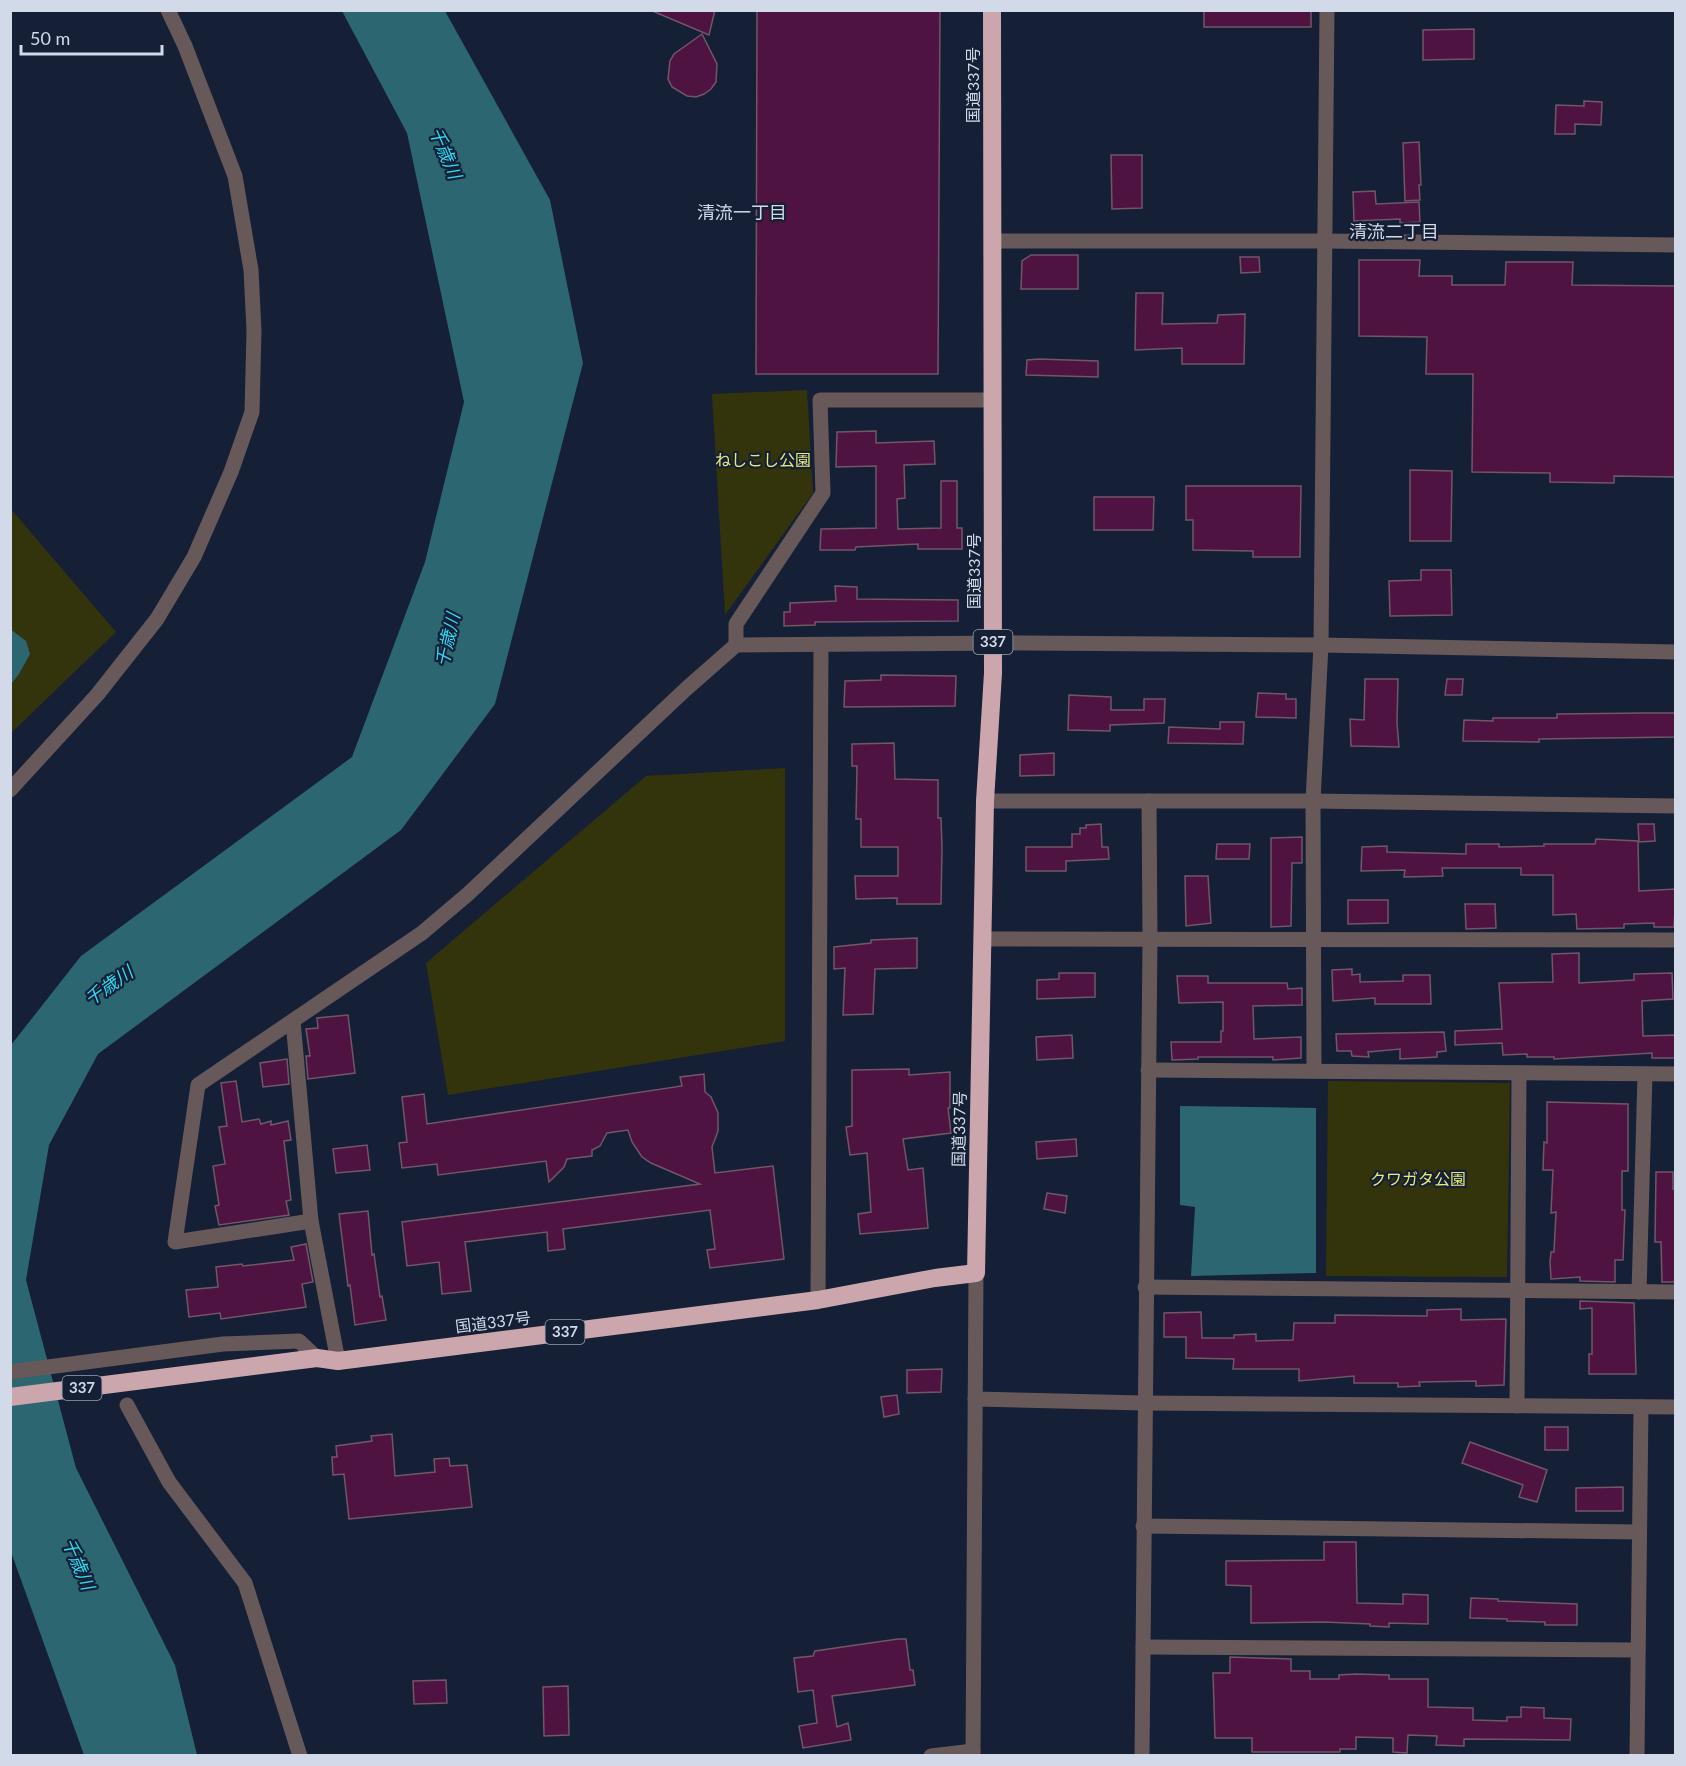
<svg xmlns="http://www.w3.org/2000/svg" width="1686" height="1766" viewBox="0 0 1686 1766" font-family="Lato,'Noto Sans JP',sans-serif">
<rect width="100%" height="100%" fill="#151f35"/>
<!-- green -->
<g fill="#34340c">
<path d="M807 390 813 493 725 615 712 394Z"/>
<path d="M10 508 116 632 11 733H10Z"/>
<path d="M785 768V1041L448 1095 426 963 646 776Z"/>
<path d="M1328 1081 1510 1083 1507 1277 1326 1276Z"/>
</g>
<!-- water -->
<g fill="#2b6671">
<path d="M342 11H445L550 200 583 363 495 704 401 830 98 1054 49 1145 26 1280 76 1468 175 1665 197 1755H84L11 1552V1045L81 956 352 757 425 562 464 402 407 133Z"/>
<path d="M10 629 26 641 30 654 19 674 11 684Z"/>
<path d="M1180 1106 1316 1108V1273L1191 1276 1195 1207 1180 1205Z"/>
</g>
<!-- building -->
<g fill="#4f1341" stroke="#715669" stroke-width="1.5">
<path d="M650 10H715L709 35Z"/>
<path d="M757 10H940L938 374H756Z"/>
<rect x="1204" y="10" width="107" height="17"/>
<path d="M1474 29V59L1423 60V30Z"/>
<path d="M702 34 717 64 716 82 711 89 704 94 696 97 687 96 672 87 668 79 670 61 674 54Z"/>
<path d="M1584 101 1602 102 1601 125 1575 124V134H1555L1556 105 1584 106Z"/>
<path d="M1419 142 1421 185H1419L1420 200 1405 201 1403 143Z"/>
<path d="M1111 155H1142V208L1112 209Z"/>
<path d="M1375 191 1376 204 1419 202 1420 222 1400 223V219L1354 221 1353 192Z"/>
<path d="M1031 255H1078V289H1021L1022 261Z"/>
<path d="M1240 257H1259L1260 272 1241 273Z"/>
<path d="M1359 260H1420L1419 276H1452V285H1505L1506 262H1573L1572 285 1676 286V477L1614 476V483L1550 482V473L1472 472 1473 374H1426L1427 337 1359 336Z"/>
<path d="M1136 293H1163L1162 324 1217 323 1218 315 1245 314 1244 364H1182V348L1135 350Z"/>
<path d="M1039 359 1098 361V377L1026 375 1027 360Z"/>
<path d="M876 431V443L934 441 935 464 904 465 905 498 897 499 898 529 941 528V481H957V528H962V549H918V544L856 547 855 550H820L821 529 876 528V466L836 467 837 432Z"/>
<path d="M1410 470 1452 471 1451 541H1410Z"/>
<path d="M1186 486H1301L1300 557H1253V551L1193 550V520H1186Z"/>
<path d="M1094 497H1154L1153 530H1094Z"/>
<path d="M1421 570H1451L1452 615 1390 616 1389 581 1421 580Z"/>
<path d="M835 586 857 587V599L958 600V621L815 622V625L784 626V612H790V603L836 601Z"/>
<path d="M881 675 956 676 955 706 844 707 845 681 881 680Z"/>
<path d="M1365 679H1398L1397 723 1399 747 1351 746 1350 719 1364 720Z"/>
<path d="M1447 679H1463L1462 695H1445Z"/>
<path d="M1258 693 1286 694V699H1296V718L1256 717Z"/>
<path d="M1069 695 1111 697V710H1144V699H1165L1164 723 1110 725V731L1068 730Z"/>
<path d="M1643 713H1676V737L1539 739V742L1463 741 1464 720 1493 721V718H1557V714Z"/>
<path d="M1220 722H1244L1243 744 1168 743 1169 727 1220 729Z"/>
<path d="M894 743 895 779 938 780V818H941L942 847 941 904H897V898L856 899 855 876H898V847H861V819H856L857 766H852V744Z"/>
<path d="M1054 753V775L1020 776V755Z"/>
<path d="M1101 824 1102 847H1108L1109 859 1066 861V871H1026V847H1072V834H1080V828H1086V825Z"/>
<path d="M1638 824H1654L1655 841 1639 842Z"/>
<path d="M1302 837V863H1292L1291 926 1271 927V838Z"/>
<path d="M1596 839 1638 841 1639 891 1676 889 1674 927H1654V923L1624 924V928L1577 929 1576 914 1553 915V875H1521V868H1442L1443 876 1404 877 1405 870 1361 871 1362 847 1387 846V852L1466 854V844H1499V847L1544 846V844H1595Z"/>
<path d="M1217 844H1250L1249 859H1216Z"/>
<path d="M1185 876H1208L1211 923 1186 926Z"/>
<path d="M1348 900H1388V923L1348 924Z"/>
<path d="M1465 904H1495L1496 928 1466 929Z"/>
<path d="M917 938V968L875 969 873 1014 843 1015 845 968 834 969V947L871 943V940Z"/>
<path d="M1579 953V983L1634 980V974L1672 973 1673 999 1642 1001 1643 1036 1676 1035V1058H1652V1053L1554 1059V1057H1527V1054L1503 1055 1502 1043 1455 1045V1031L1502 1029 1499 983 1553 982 1552 954Z"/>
<path d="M1352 969V975L1360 974V982L1403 981V975H1430L1431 1004H1375V998L1333 1001 1332 970Z"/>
<path d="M1059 973H1095V997L1037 999V980L1059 979Z"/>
<path d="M1177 976H1208V983H1287L1288 989 1302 988V1005L1253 1006 1254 1039 1301 1037V1058L1273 1060V1057H1198V1059L1172 1060 1171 1042H1221V1031H1223V1002L1179 1003Z"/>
<path d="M348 1015 355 1073 308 1079 306 1056H310L306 1029 318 1028 317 1018Z"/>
<path d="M1444 1032 1446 1051 1437 1052V1057L1400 1059V1049L1368 1052 1369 1057 1352 1056 1351 1051H1337L1336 1034Z"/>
<path d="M1072 1035 1073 1058 1037 1060 1036 1037Z"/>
<path d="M287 1059 289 1084 263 1087 260 1063Z"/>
<path d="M909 1069V1075L950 1072V1108H948L951 1133 903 1139 908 1170 923 1168 928 1228 860 1234 858 1214 871 1212 867 1153 850 1155 846 1127 852 1126V1070Z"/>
<path d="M704 1074 705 1092 711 1097 718 1113V1131L712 1147 715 1173 773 1166 784 1259 710 1268 707 1250 715 1249 710 1210 563 1229 565 1249 548 1251 547 1232 465 1242 471 1291 442 1294 439 1262 407 1266 402 1222 700 1184 651 1163 642 1157 632 1142 628 1130 607 1133 600 1146 592 1150V1156L567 1159 564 1167 549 1182 546 1161 438 1175 437 1164 402 1168 399 1143 407 1142 402 1097 424 1094 427 1124 682 1086 680 1077Z"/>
<path d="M236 1081 242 1122 259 1119 261 1124 271 1121V1125L288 1121 291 1140 284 1141 291 1200 286 1201 289 1215 219 1225 215 1206 219 1205 213 1166 225 1164 219 1127 227 1126 221 1083Z"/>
<path d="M1547 1102 1628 1104V1171H1622V1210H1625L1623 1260H1615V1282L1580 1281V1277L1551 1279 1550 1262 1551 1252H1554L1556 1212 1551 1213 1553 1170H1543L1544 1142 1547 1143Z"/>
<path d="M1076 1139 1077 1156 1037 1159 1036 1142Z"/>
<path d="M367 1145 370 1170 336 1173 333 1149Z"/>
<path d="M1656 1172H1673V1189H1676V1282H1662L1661 1242H1655Z"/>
<path d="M1047 1193 1067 1196 1065 1213 1044 1209Z"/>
<path d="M368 1211 372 1255 374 1254 380 1297 382 1296 386 1320 355 1325 350 1285 348 1286 339 1214Z"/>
<path d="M306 1244 313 1282 302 1284 306 1307 221 1319 220 1313 189 1317 186 1290 218 1287 216 1267 242 1264 243 1266 294 1260 291 1247Z"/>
<path d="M1580 1301 1634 1303 1636 1374H1589V1354H1592V1308L1580 1309Z"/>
<path d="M1461 1309V1320L1506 1319 1504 1385 1476 1386V1381L1419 1382 1420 1386 1398 1387V1383H1354V1376L1299 1381V1369H1233L1234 1359 1186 1358V1337H1164V1313L1201 1312 1202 1338H1234V1335L1256 1334V1341L1293 1340 1294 1323H1335V1315L1427 1316V1310Z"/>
<path d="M942 1369 941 1392 907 1393V1370Z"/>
<path d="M897 1395 899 1414 884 1417 881 1397Z"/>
<rect x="1545" y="1427" width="23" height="23"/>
<path d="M392 1434 395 1476 435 1472 434 1459 449 1458 450 1466 467 1465 472 1507 349 1519 344 1474 333 1475 332 1457H337L336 1446 372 1441 371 1436Z"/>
<path d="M1470 1442 1547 1470 1537 1502 1519 1497 1523 1485 1462 1463Z"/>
<path d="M1623 1487V1511H1576V1488Z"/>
<path d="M1324 1542H1356L1357 1603 1403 1604V1594L1428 1595V1624L1389 1623V1627L1370 1626V1624L1324 1622 1251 1623V1586L1226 1585V1561L1324 1560Z"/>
<path d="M1471 1598 1498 1599V1601L1577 1604V1625H1545V1622L1507 1621V1619L1470 1618Z"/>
<path d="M898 1639H906L910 1670H913L915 1685 832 1696 837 1727 848 1723 851 1740 803 1748 799 1726 817 1723 813 1690 798 1692 794 1658 813 1656 815 1651Z"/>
<path d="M1230 1657 1291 1659V1671H1310V1679H1339V1675L1356 1674 1389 1675V1679H1428V1707L1473 1708V1720L1507 1721V1717H1521V1707L1544 1708V1718L1571 1719 1570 1740 1464 1739V1746L1436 1745 1437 1736 1408 1735 1407 1753 1393 1752V1738L1356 1737V1749H1340V1752H1252V1738H1215L1213 1673H1230Z"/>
<path d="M446 1680 447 1703 414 1704 413 1681Z"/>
<path d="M568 1686 569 1735 544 1736 543 1687Z"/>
</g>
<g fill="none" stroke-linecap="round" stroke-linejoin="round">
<!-- minor -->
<g stroke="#67585a" stroke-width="15">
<path d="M993 241H1325L1676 245"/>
<path d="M736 645V624L823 493 820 400H992"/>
<path d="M10 790 97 695 157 619 194 557 231 472 252 412 254 331 251 270 235 176 185 46 168 10"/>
<path d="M985 801H1313L1676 806"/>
<path d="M982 939 1676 940"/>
<path d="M293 1021 311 1221 338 1361"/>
<path d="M1148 1070 1676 1074"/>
<path d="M1314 1070 1313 801 1321 645 1327 10"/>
<path d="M311 1221 175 1242 198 1085 422 933 468 894 686 689 736 645 1025 643 1321 645 1676 652"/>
<path d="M1145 1287 1676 1292"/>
<path d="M1639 1292 1645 1074"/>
<path d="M818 1300 821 645"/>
<path d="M10 1372 223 1344 299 1341 317 1358"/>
<path d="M975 1399 1144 1403 1676 1407"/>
<path d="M127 1405 169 1482 245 1583 300 1756"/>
<path d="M1517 1406 1519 1073"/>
<path d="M1143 1526 1639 1532"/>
<path d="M1143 1647 1638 1650"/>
<path d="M931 1756 973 1751"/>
<path d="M973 1756 976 1273"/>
<path d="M1142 1756 1150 939 1149 801"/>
<path d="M1637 1756 1641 1407"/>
</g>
<!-- highway -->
<path stroke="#cba6ac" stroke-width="18" d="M10 1397 317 1358 338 1361 818 1300 935 1278 976 1273 985 801 993 673 992 10"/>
</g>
<g text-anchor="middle" stroke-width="4.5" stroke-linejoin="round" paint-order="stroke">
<!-- shield labels -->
<g fill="#151f35" stroke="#99a2b3" stroke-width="1.5">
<rect x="973.5" y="630" width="39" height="24" rx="4.5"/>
<rect x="545.5" y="1320" width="39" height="24" rx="4.5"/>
<rect x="62.5" y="1376" width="39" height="24" rx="4.5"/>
</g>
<g font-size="15" font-weight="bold" fill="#d2dae9">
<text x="993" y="647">337</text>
<text x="565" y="1337">337</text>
<text x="82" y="1393">337</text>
</g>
<!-- street labels -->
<g font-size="16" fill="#d2dae9" stroke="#151f35">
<text transform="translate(973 85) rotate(-90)" y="6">国道337号</text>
<text transform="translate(974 571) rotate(-90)" y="6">国道337号</text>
<text transform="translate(959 1129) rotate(-89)" y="6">国道337号</text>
<text transform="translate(493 1322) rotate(-7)" y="6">国道337号</text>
</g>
<!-- park labels -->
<g font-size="16" fill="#e7e979" stroke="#151f35">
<text x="763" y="466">ねしこし公園</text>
<text x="1418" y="1185">クワガタ公園</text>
</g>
<!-- water labels -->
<g font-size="18" font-style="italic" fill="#2ddcf6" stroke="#151f35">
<text transform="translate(445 153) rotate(67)" y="6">千歳川</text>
<text transform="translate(448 640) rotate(-77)" y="6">千歳川</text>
<text transform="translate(109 986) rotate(-35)" y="6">千歳川</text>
<text transform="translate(78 1564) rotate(67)" y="6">千歳川</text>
</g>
<!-- neighbourhood labels -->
<g font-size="18" fill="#d2dae9" stroke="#151f35">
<text x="742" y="219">清流一丁目</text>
<text x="1394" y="238">清流二丁目</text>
</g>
</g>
<!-- border -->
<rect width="1686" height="1766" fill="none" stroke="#d2dae9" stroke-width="24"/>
<!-- scale -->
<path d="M21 45v9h141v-9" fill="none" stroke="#d2dae9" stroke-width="3"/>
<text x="30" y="45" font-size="18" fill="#d2dae9" stroke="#151f35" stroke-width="4.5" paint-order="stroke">50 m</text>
</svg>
